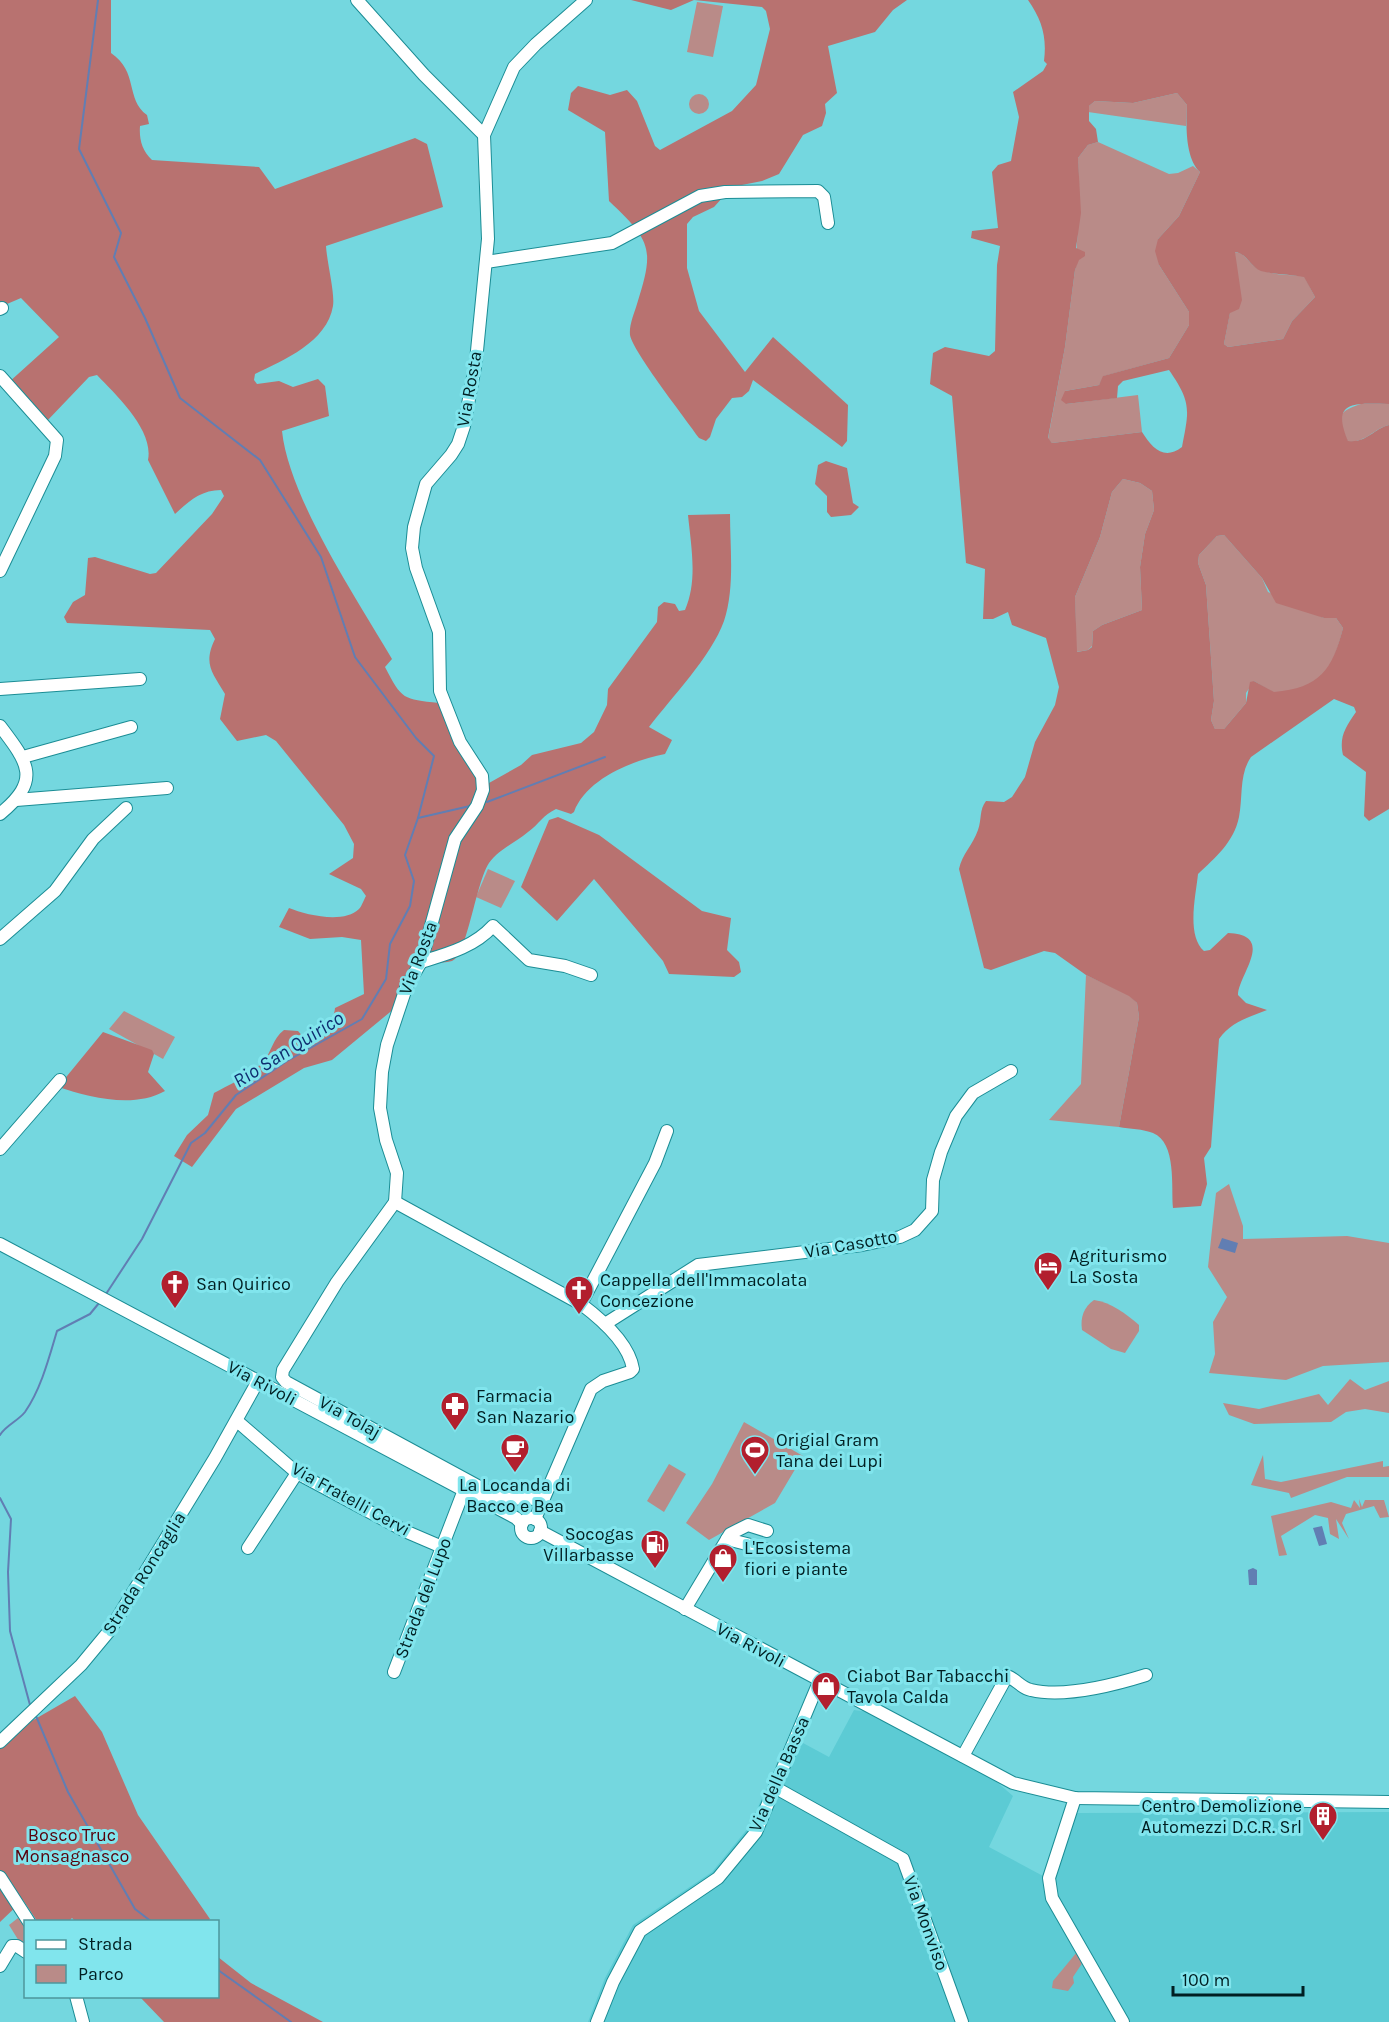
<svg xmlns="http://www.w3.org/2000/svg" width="1389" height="2022" viewBox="0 0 1389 2022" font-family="Karla,sans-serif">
<rect width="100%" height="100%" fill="#74d7df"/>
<!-- built -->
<path fill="#5ccbd4" d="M854 1710 900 1716 960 1750 1013 1796 989 1847 1043 1876 1077 1813 1389 1812V2022H588L605 1978 633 1925 712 1872 749 1827 790 1736 829 1757Z"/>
<!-- green -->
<g fill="#b98b88">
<path d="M697 2 723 6 713 57 687 52Z"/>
<path d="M1177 93 1187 105 1186 126 1088 112 1089 106 1095 101 1133 103Z"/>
<circle cx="699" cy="104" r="10"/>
<path d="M1098 142 1169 174 1178 173 1193 166 1200 172 1179 216 1158 239 1159 265 1189 312V325L1169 358 1104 376 1099 385 1065 391 1066 404 1138 395 1142 432 1052 443 1048 439 1065 347 1075 270C1079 259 1076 254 1077 243 1079 214 1079 187 1078 158L1088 145Z"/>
<path d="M1234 252C1248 253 1249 267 1261 270 1274 275 1290 275 1304 276L1315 297 1292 321 1283 339 1228 347 1224 344 1237 275Z"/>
<path d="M1361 404H1389V425C1373 429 1367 442 1348 442 1338 418 1335 412 1361 404Z"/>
<path d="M1123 479 1140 483 1152 491 1154 510 1145 534 1140 567 1142 610 1102 625 1093 631 1092 646 1088 650 1076 652 1075 597 1100 537 1112 492Z"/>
<path d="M1224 535 1262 578 1268 592 1324 618H1336L1343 628C1332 672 1322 688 1274 693L1254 681 1246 693V703L1224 729H1215L1211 720 1214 701 1206 585 1198 563 1199 555 1217 536Z"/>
<path d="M488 869 515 881 501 908 476 897Z"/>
<path d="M1086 975 1129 995 1137 1003 1139 1017 1119 1127 1049 1120 1081 1084Z"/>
<path d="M124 1011 175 1037 163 1059 109 1029Z"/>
<path d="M1229 1184 1243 1226V1239L1347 1236 1389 1243V1362L1323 1366 1286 1380 1209 1373 1215 1354 1213 1322 1227 1297 1208 1267 1216 1193Z"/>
<path d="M1094 1300C1111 1302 1126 1314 1139 1325V1331L1125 1353 1111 1349 1082 1330C1080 1317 1084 1307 1094 1300Z"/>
<path d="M1350 1379 1365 1390 1389 1381V1413L1365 1409 1346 1412 1331 1422 1254 1424 1229 1415 1223 1403 1259 1409 1319 1394 1328 1405Z"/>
<path d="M744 1422 803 1456 775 1503 709 1540 686 1523 712 1484Z"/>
<path d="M1263 1455 1265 1479 1281 1482 1383 1461V1467L1389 1466V1477H1347L1291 1498 1289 1493 1251 1485Z"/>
<path d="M669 1464 686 1474 664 1512 647 1501Z"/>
<path d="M1359 1499 1362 1507 1365 1500H1384L1389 1517 1380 1518 1374 1506 1346 1514 1342 1523 1349 1539 1336 1519 1339 1539 1330 1534 1328 1518 1315 1515 1281 1536 1287 1555 1279 1556 1271 1516 1331 1502 1351 1508 1354 1500 1360 1508Z"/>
<path d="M18 1918 25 1927V1943L22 1946 9 1925Z"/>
<path d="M1077 1952 1083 1962 1073 1977 1074 1983 1068 1991 1052 1988 1053 1981Z"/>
</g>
<!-- forest -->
<g fill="#b87270" fill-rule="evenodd">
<path d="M0 0H111V53C139 72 125 99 147 115L149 124 140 126C139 139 142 151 152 160L259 167 275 189 415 138 427 144 443 207 326 246C327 263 335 293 333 306 327 342 284 360 255 374L254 380 257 384 279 381 293 387 318 379 325 386 329 416 282 431C289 498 357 599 392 659L385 667C402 700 403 699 439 703L478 780 481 791 454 837 419 958 395 1008 332 1060 304 1068 236 1109 192 1167 174 1156 187 1135 208 1115 214 1093C231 1084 249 1076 263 1062 272 1052 272 1039 284 1030L298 1031 306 1040C320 1036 334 1022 335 1008L364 994 361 940 342 937 310 939 279 927 289 908C306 915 344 924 359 909 362 906 364 899 366 896L361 889 329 874 353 858 354 844 344 825 276 741 266 735 237 741 220 719 225 694C212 672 203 664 215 639L210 630 67 623 64 617 73 602 85 595 88 558 95 557 150 574 156 573 212 514 224 496 221 490C201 490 189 501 175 514L148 460C154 430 116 395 97 375L89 377 46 422 8 383 59 337 21 298 0 307Z"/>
<path d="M631 0H907L893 10 875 32 828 46 837 93 825 104 826 113 822 126 803 135 779 174 762 181 732 187 714 207 693 217 687 224V268L699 311 745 372 773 337 848 405 847 441 842 447 753 380 749 391 742 397 732 398 716 419 710 437 706 441 699 438C686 419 633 352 630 335 629 325 634 314 637 304 655 248 651 241 609 201L605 132 568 110 571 93 578 86 610 95 627 90 637 101 655 146 660 150 732 111 756 85 770 29 766 11 762 7 694 0 671 10Z"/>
<path d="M1028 0H1389V404C1356 404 1330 399 1348 441 1367 443 1373 429 1389 425V809L1369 821 1364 816 1366 772 1343 755C1339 737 1345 728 1356 712L1354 707 1334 699 1251 757C1239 774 1243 797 1239 817 1234 842 1215 858 1198 874 1196 895 1186 935 1204 951L1210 950 1228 933C1277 935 1238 975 1238 995L1246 1003 1267 1010C1249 1017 1231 1022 1219 1039L1211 1147 1204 1158 1207 1184 1201 1206 1173 1208C1171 1187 1177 1143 1153 1133 1143 1129 1130 1129 1119 1127L1139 1017 1137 1003 1129 996 1086 975 1055 953 1044 951 991 970 984 968 959 869C962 854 973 845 978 830 982 819 979 810 986 801L1004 802 1012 797 1025 777 1035 742 1055 705 1059 687 1046 638 1012 625 1008 612 993 619H983L985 569 966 563 952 396 930 384 933 353 945 347 989 356 995 351 997 265 1000 246 971 238 972 231 998 228 992 172 998 165 1011 161 1019 117 1013 92 1043 71 1047 64 1044 61C1047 37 1042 20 1028 0ZM1177 93 1187 105C1186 125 1185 158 1200 172L1179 216 1158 239 1155 251 1159 265 1189 312V325L1169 358 1103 376 1099 385 1065 391 1061 400 1066 404 1117 398 1118 386 1123 381 1169 370C1192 403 1189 410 1182 447 1164 461 1152 448 1142 432L1052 443 1048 438 1065 347 1075 270 1079 260 1085 256V252L1076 248 1081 213 1078 158 1088 145 1098 142 1096 129 1089 121V106L1095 101 1133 103ZM1235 252C1248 254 1250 267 1261 271 1275 275 1291 274 1304 277L1315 297 1292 321 1283 339 1228 347 1224 344 1230 313 1239 309 1242 300ZM1123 479 1140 483 1152 491 1154 510 1145 534 1140 567 1142 610 1102 625 1093 631 1092 647 1088 650 1077 652 1075 597 1100 537 1112 492ZM1224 535 1262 578 1276 603 1324 618H1336L1343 628C1332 670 1320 688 1274 692L1254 681 1250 682 1246 703 1224 729H1215L1211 720 1214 701 1206 585 1198 563 1199 555 1217 536Z"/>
<path d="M826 461 847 468 853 503 859 507 851 515 831 517 827 512V496L815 484 818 465Z"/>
<path d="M730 514C730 548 735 588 724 621 711 657 672 697 649 727L672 740 665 754C633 760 586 779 574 812L571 814 556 809C543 815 539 824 528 832 514 844 500 848 489 863 476 882 467 956 452 961 446 963 439 962 433 963L427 952 457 845 484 800 489 783 521 765 532 755 581 743 594 732 607 705 608 689 657 622 658 607 664 602 675 604 679 611 685 610C698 580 691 546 688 515Z"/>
<path d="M558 817 599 835 702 911 731 918 727 950 739 962 741 972 734 977 669 974 663 961 594 879 557 921 521 887 549 820Z"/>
<path d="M103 1032 152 1050 154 1054 148 1072 165 1091C133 1109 89 1097 58 1087Z"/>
<path d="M75 1696 102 1732 138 1815 210 1919 207 1922H76L72 1918 69 1921H37L23 1900 0 1922V1734L4 1737Z"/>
<path d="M218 1957 251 1983 323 2022H164L140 1997 218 1996Z"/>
</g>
<!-- water -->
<g fill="#617eb3">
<path d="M1222 1238 1238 1243 1235 1253 1218 1248Z"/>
<path d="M1322 1526 1327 1544 1319 1546 1313 1528Z"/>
<path d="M1253 1568 1257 1570V1585H1249L1248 1570Z"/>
</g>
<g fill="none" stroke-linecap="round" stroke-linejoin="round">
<!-- stream -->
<g stroke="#617eb3" stroke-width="2">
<path d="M98 0 79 149 121 233 114 257 145 318 180 398 260 460 321 557 355 657 416 738 434 756 418 818"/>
<path d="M487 802 605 757"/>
<path d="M106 1294 142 1239 191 1143 205 1133 236 1095 287 1061 362 1019 386 979 390 944 410 906 414 881 405 855 418 818 470 806"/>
<path d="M0 1435C6 1425 18 1421 25 1412 41 1389 49 1358 57 1331L90 1314 99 1303"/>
<path d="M0 1498 11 1519 8 1572 10 1631 30 1705"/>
<path d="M36 1716 68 1792 135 1909 152 1922"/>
<path d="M218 1970 291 2022"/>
</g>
<!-- minor casing -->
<g stroke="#1b8d95" stroke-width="14">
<g id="minor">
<path d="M357 0 424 75 484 135"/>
<path d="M486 262 612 243 700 196 725 192 818 191 824 197 828 223"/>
<path d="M0 309 2 308"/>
<path d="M0 376 57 440 55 456 0 571"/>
<path d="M0 689 140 679"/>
<path d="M0 726C29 764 41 780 0 814"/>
<path d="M23 757 131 727"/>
<path d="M16 800 167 788"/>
<path d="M0 939 55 891 93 839 126 808"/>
<path d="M421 962C447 954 474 947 493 926L529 960 565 966 591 975"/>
<path d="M0 1149 60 1080"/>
<path d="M395 1202 397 1173 386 1140 380 1108 382 1072 387 1045 406 988 421 962 455 839 477 806 483 790 482 776 460 742 440 691 439 632 416 568 412 548 414 527 426 484 451 455 458 444 464 426 476 361 488 239 484 135 514 67 536 44 586 0"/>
<path d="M395 1202 337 1282 283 1370 282 1377 286 1382 498 1497C514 1502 528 1494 543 1502"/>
<path d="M395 1202 581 1304C601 1319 629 1343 633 1369L630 1372 603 1381 591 1389 535 1519"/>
<path d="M0 1244 516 1518 522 1524"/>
<path d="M581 1304 655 1163 667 1131"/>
<path d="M605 1324 698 1265 862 1245 900 1237 915 1230 932 1211 933 1180 941 1152 956 1116 973 1093 1011 1071"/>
<path d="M237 1421 297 1473 407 1532 442 1547"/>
<circle cx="531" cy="1528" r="10"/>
<path d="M540 1531 1013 1783 1075 1798 1389 1802"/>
<path d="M727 1539 766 1549"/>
<path d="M248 1548 297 1473"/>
<path d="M685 1609 730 1534 748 1525 767 1531"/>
<path d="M394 1672 464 1490"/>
<path d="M0 1742 81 1665 110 1630 215 1458 258 1381"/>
<path d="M963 1756 1007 1676C1016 1679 1021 1688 1031 1690 1065 1698 1114 1685 1146 1675"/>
<path d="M776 1788 903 1859 962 2022"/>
<path d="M1075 1798 1049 1878 1052 1898 1123 2022"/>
<path d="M0 1877 29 1922"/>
<path d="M0 1966 12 1946H17L26 1952"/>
<path d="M76 1996 83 2022"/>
<path d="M597 2022 613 1982 640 1931 718 1878 756 1832 819 1682"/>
</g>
</g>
<!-- minor -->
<use href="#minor" stroke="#fff" stroke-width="12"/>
</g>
<!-- icons -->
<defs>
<g id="hotel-pin" transform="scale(1.5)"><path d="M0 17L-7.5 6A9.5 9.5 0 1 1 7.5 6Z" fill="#b21f2e" stroke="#81e5ed"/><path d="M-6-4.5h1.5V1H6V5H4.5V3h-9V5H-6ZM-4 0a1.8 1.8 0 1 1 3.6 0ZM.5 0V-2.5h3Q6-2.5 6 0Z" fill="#fff"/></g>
<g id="church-pin" transform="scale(1.5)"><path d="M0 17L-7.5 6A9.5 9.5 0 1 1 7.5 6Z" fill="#b21f2e" stroke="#81e5ed"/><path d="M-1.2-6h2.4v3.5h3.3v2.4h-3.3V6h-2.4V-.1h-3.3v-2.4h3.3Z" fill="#fff"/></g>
<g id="pharmacy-pin" transform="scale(1.5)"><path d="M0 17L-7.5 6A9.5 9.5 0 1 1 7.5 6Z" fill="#b21f2e" stroke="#81e5ed"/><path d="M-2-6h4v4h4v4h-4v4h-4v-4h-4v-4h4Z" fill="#fff"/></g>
<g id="cafe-pin" transform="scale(1.5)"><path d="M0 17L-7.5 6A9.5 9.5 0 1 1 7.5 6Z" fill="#b21f2e" stroke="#81e5ed"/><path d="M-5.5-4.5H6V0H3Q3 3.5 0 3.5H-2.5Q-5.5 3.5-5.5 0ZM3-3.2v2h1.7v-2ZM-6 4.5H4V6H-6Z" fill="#fff"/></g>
<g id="stadium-pin" transform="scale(1.5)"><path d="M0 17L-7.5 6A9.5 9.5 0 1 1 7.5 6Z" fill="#b21f2e" stroke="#81e5ed"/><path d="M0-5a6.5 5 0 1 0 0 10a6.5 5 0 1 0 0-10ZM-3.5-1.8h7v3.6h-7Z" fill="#fff"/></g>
<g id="fuel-pin" transform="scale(1.5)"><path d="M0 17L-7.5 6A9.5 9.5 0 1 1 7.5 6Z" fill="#b21f2e" stroke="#81e5ed"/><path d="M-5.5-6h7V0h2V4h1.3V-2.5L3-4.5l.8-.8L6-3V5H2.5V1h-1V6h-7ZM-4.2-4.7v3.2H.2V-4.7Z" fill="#fff"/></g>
<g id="shop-pin" transform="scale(1.5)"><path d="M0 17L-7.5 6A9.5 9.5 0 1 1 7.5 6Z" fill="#b21f2e" stroke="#81e5ed"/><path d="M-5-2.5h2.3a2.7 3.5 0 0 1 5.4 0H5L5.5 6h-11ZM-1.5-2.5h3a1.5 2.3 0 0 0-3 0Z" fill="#fff"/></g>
<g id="building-pin" transform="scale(1.5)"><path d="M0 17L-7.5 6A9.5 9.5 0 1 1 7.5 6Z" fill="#b21f2e" stroke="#81e5ed"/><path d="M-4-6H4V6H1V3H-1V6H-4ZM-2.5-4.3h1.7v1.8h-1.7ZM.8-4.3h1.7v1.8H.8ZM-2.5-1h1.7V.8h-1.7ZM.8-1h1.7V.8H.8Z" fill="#fff"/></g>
</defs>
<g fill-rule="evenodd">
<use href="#hotel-pin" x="1048" y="1266"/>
<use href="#church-pin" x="175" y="1284"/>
<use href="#church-pin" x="579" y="1290"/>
<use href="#pharmacy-pin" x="455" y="1406"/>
<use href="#cafe-pin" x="515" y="1448"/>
<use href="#stadium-pin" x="755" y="1450"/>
<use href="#fuel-pin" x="655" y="1544"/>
<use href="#shop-pin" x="723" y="1558"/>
<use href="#shop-pin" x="826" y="1686"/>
<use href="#building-pin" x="1323" y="1816"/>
</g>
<g text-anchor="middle" stroke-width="6" stroke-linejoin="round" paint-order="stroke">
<!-- street labels -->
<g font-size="18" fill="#001f22" stroke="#81e5ed">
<text transform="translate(469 389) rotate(-80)" y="6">Via Rosta</text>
<text transform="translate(418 958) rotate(-69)" y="6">Via Rosta</text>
<text transform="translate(851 1244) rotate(-10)" y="6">Via Casotto</text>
<text transform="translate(262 1383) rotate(28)" y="6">Via Rivoli</text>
<text transform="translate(350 1417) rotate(29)" y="6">Via Tolaj</text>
<text transform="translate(351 1499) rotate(29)" y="6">Via Fratelli Cervi</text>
<text transform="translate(144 1573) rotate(-58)" y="6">Strada Roncaglia</text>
<text transform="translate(423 1598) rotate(-69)" y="6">Strada del Lupo</text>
<text transform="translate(751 1645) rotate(28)" y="6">Via Rivoli</text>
<text transform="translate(779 1774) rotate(-66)" y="6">Via della Bassa</text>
<text transform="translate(926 1923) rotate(70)" y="6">Via Monviso</text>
</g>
<!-- poi labels -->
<g font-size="18" fill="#001f22" stroke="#81e5ed" text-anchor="start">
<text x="1069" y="1262">Agriturismo<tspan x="1069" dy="21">La Sosta</tspan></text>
<text x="600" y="1286">Cappella dell'Immacolata<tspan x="600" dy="21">Concezione</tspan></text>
<text x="196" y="1290">San Quirico</text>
<text x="476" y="1402">Farmacia<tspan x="476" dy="21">San Nazario</tspan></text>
<text x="776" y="1446">Origial Gram<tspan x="776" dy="21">Tana dei Lupi</tspan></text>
<text x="515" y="1491" text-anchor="middle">La Locanda di<tspan x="515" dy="21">Bacco e Bea</tspan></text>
<text x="634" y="1540" text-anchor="end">Socogas<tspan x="634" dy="21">Villarbasse</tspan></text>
<text x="744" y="1554">L'Ecosistema<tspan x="744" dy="21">fiori e piante</tspan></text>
<text x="847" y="1682">Ciabot Bar Tabacchi<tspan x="847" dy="21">Tavola Calda</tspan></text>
<text x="1302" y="1812" text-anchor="end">Centro Demolizione<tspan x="1302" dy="21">Automezzi D.C.R. Srl</tspan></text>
</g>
<!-- park labels -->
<g font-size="18" fill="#57000b" stroke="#81e5ed">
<text x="72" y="1841">Bosco Truc<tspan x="72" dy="21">Monsagnasco</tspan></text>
</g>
<!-- water labels -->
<g font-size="20" font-style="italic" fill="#0f2e6f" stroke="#81e5ed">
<text transform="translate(288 1049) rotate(-32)" y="7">Rio San Quirico</text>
</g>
</g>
<!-- legend -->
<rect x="24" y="1920" width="195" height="78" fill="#81e5ed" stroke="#4d969c" stroke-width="1.5"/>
<rect x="36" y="1940" width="30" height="9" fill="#ffffff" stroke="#4d969c" stroke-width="1.5"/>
<text x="78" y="1950" font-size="18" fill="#001f22">Strada</text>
<rect x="36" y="1965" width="30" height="18" fill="#b98b88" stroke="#4d969c" stroke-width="1.5"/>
<text x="78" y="1980" font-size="18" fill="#001f22">Parco</text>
<!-- scale -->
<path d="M1173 1986v9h130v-9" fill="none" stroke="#001f22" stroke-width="3"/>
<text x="1182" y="1986" font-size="18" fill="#001f22" stroke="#81e5ed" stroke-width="4.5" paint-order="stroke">100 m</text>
</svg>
